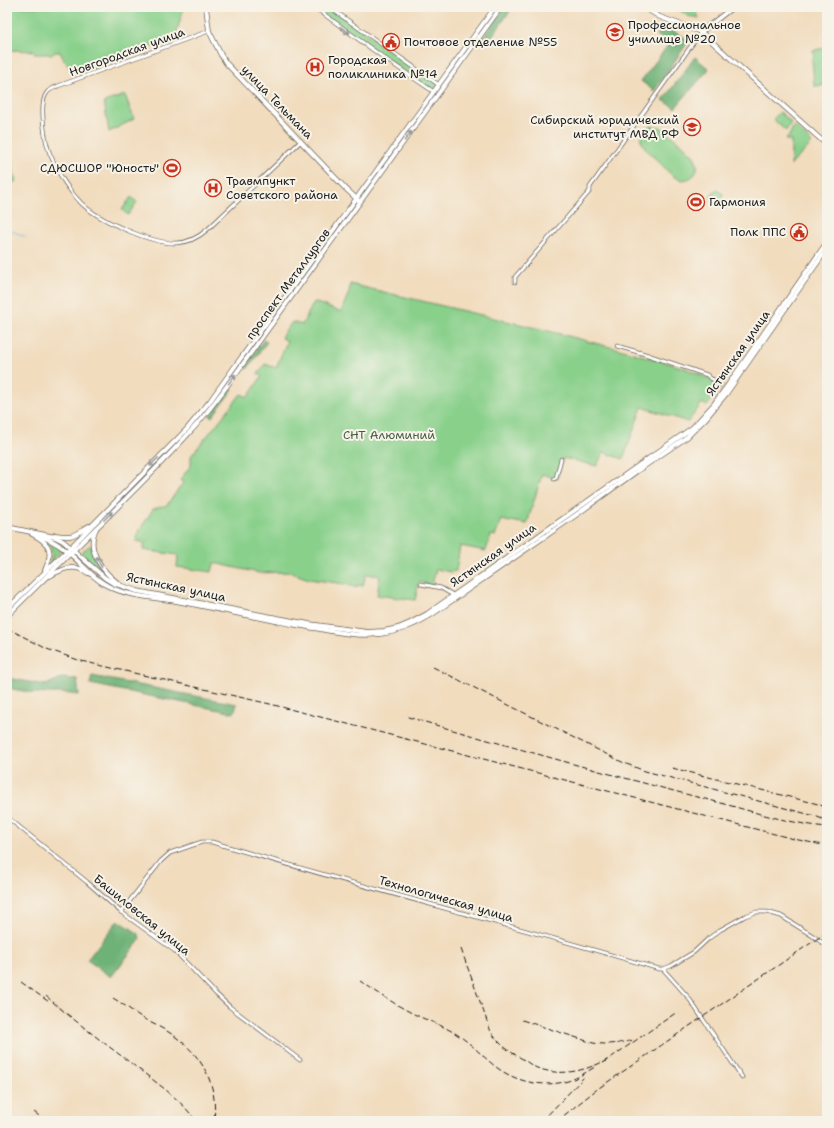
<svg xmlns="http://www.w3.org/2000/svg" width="834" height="1128" viewBox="0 0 834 1128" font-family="'Shantell Sans',sans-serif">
<rect width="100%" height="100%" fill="#f7f3e8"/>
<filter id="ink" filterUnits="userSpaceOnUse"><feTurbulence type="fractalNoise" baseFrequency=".025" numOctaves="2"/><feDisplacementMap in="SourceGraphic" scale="8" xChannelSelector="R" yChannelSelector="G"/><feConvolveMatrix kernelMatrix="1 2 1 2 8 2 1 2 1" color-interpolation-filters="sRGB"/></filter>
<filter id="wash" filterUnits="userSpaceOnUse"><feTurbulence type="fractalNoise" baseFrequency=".012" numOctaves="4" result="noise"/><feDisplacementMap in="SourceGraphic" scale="16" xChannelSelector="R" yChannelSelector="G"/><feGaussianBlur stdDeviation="0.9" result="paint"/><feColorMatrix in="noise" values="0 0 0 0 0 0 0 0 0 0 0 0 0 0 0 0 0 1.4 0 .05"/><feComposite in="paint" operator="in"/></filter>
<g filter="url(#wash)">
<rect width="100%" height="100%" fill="#f1dcbe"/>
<!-- green -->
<g fill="#89d08b" stroke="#527654">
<path d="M7 7H184L175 38 76 75 64 60 60 52H55L53 54H35L34 51 7 50Z"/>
<path d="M314 7H329L439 85 434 92Z"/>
<path d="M675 7H693L695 8 699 18 688 16Z"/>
<path d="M827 48V85L814 86 812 58 814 57 813 50Z"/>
<path d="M125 95 134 119 109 132 104 102Z"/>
<path d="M780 112 791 122 786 131 773 119Z"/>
<path d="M794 125 812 143 791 165V140H785L789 136Z"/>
<path d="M651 126 660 127 663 129C671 136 690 150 695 158 698 164 698 171 694 175 690 179 684 181 679 179 672 177 666 169 661 164 651 154 627 136 651 126Z"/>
<path d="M7 147 16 181 13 183 7 180Z"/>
<path d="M717 189 724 195 718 203 710 197Z"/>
<path d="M131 197 137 202 128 215 122 210Z"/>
<path d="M350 284 557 333 606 346 616 348 685 368 723 385 707 406 702 403 688 422 642 407 623 459 603 452 597 466 563 458 557 479 542 474 527 524 511 521 510 522 502 520 495 536 491 535 486 551 460 546 456 571 450 572 436 569 432 585 419 582 415 600 377 595 380 576 366 574 363 586 357 585V588L345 584 309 579 289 572 259 573 214 563 212 572 177 567 178 555 143 550 145 543 136 541 138 533 153 509 167 505 183 483 180 480 191 465V456L241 394 248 397 262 376 258 374 265 364 276 368 287 341 281 337 292 322 302 325 314 302 341 312 349 292Z"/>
<path d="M49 543 53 544 62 550 50 563 52 553Z"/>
<path d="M89 546H91L96 561 104 575 81 553Z"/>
</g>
<!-- forest -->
<g fill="#6eb277" stroke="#45674a">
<path d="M505 7H513L487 43 482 39Z"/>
<path d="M663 26 684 37 688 42 654 91 641 81 669 44 657 35Z"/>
<path d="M695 57 709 69 675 108 663 100Z"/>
<path d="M264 339 267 342 247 369 244 367Z"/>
<path d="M230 387 233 389 212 417 209 415Z"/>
<path d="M92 676 237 704 234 713 90 684Z"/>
<path d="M7 678 46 685 61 678 77 679 79 695 62 693H34L7 688Z"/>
<path d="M118 920 139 934 140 940 111 977 87 960Z"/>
</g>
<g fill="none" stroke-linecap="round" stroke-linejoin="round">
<!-- stream -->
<path stroke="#5eaed9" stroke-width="1" d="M7 229 26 237"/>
</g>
</g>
<g filter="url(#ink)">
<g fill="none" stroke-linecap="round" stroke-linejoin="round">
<!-- minor casing -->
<g stroke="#675f55" stroke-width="4.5">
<g id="minor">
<path d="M314 7 387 60 434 92"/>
<path d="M329 7 439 85"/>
<path d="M209 31 58 86C54 88 49 89 46 94 39 105 45 142 50 154 57 171 68 190 81 203 98 220 152 244 176 243 189 243 199 237 208 229L301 141"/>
<path d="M515 282V277L590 191V187L605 166 701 32"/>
<path d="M617 346 645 354 707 375 710 378 714 380"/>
<path d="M554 479 556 478 561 459"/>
<path d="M421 584 441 588 453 595"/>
<path d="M7 817 87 882 121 912 175 951 216 994 230 1007 300 1060"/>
<path d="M121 912 161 861 170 853 193 845 202 842H212C360 887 510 924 659 969H663L688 997 742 1077"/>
<path d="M663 969 671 966 694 952 708 939 720 930 745 916 756 912H767L781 916 813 936 827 946"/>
</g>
</g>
<!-- major casing -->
<g stroke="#675f55" stroke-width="5.5">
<g id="major">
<path d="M206 7 209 31 221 55 226 63 346 189 358 200"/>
<path d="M643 7 660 17 701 32 827 145"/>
<path d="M701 32 733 7"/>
<path d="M7 527 55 537 63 541 105 578 113 583 137 591 309 624 367 632 384 631 398 628 410 623 427 614 692 428 714 404 728 385 827 242"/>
<path d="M96 529C85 550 103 572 119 584"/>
<path d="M32 534C50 543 54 551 45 570"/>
<path d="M55 535C75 538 73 535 89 526"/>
<path d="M40 536C59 542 72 555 86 569 93 576 101 583 110 587 130 597 159 598 181 602 223 610 266 620 308 627 332 631 356 637 380 634 399 632 415 625 431 615L576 515 637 471 687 437 706 418 726 394 827 249"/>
<path d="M50 576C63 568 75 564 88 573"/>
<path d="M7 609 71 547 187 429 210 401 233 369 495 7"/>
<path d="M7 616C68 554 132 496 190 432 207 414 222 393 237 372L501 7"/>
</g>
</g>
<!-- minor -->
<use href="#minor" stroke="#fff" stroke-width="3"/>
<!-- major -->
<use href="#major" stroke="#fff" stroke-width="4"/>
<!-- rail -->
<g stroke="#1c1c1c" stroke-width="1" stroke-dasharray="6 3" stroke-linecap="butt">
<path d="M7 628 47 649 81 661 270 704 794 839 827 846"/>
<path d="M433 667 624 763 645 771 815 816 827 821"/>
<path d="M408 717C504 745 600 772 697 797 740 807 783 823 827 827"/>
<path d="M672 768 818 804 827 808"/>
<path d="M461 949 491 1032C500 1045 507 1050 521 1058 526 1061 532 1066 537 1068 562 1077 584 1071 607 1060"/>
<path d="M360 981C377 992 394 1004 412 1013 425 1020 440 1024 453 1032 469 1041 481 1055 496 1067 516 1082 543 1088 568 1081 578 1078 586 1072 595 1067"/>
<path d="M21 982 49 1002"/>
<path d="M46 996C73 1020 103 1042 132 1064 155 1082 179 1097 196 1121"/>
<path d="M113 998C123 1004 132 1011 141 1017 150 1023 161 1027 170 1033 202 1054 218 1083 214 1121"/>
<path d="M522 1020 593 1043C606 1045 619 1044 633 1040"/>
<path d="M603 1063 677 1012"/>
<path d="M34 1112 46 1121"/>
<path d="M542 1121 585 1076"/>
<path d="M557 1121 596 1090 827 932"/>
<path d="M706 1121 710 1118"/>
</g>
</g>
<!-- one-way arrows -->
<defs><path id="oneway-shaft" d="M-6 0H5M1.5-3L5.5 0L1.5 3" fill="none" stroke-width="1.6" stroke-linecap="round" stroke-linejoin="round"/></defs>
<g stroke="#999">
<use href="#oneway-shaft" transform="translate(345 30) rotate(35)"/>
<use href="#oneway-shaft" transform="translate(408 136) rotate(-54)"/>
<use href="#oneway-shaft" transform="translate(232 379) rotate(-54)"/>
<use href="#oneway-shaft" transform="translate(154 462) rotate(135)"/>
<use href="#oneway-shaft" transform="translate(108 516) rotate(-45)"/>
<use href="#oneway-shaft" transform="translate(99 562) rotate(-117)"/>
</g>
</g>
<!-- icons -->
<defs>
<g id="university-ring" transform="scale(0.9)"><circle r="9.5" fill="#f7f3e8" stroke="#c8321e" stroke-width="1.5"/><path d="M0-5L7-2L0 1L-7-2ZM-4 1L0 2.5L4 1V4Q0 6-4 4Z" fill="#c8321e"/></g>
<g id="civic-ring" transform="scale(0.9)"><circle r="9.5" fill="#f7f3e8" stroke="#c8321e" stroke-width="1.5"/><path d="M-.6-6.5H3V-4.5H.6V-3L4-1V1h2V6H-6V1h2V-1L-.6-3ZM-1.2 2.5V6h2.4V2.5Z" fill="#c8321e"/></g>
<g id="hospital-ring" transform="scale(0.9)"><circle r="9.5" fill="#f7f3e8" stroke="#c8321e" stroke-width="1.5"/><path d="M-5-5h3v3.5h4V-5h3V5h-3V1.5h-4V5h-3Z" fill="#c8321e"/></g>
<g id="stadium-ring" transform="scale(0.9)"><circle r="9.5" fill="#f7f3e8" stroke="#c8321e" stroke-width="1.5"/><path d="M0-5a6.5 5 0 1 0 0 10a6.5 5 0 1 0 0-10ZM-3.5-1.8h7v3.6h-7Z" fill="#c8321e"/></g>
</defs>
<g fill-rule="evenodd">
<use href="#university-ring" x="615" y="32"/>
<use href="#civic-ring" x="391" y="42"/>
<use href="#hospital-ring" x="315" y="67"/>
<use href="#university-ring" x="692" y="127"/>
<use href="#stadium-ring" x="172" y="168"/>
<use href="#hospital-ring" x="213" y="188"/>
<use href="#stadium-ring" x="696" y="202"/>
<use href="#civic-ring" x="799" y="232"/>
</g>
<g text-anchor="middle" stroke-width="4" stroke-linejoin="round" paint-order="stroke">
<!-- poi labels -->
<g font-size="12" fill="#1c1c1c" stroke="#f7f3e8" text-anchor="start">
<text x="628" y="29">Профессиональное<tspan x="628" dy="14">училище №20</tspan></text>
<text x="404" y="46">Почтовое отделение №55</text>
<text x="328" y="64">Городская<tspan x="328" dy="14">поликлиника №14</tspan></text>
<text x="679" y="124" text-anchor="end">Сибирский юридический<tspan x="679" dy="14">институт МВД РФ</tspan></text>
<text x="159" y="172" text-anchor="end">СДЮСШОР "Юность"</text>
<text x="226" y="185">Травмпункт<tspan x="226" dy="14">Советского района</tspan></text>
<text x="709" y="206">Гармония</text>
<text x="786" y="236" text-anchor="end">Полк ППС</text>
</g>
<!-- street labels -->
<g font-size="12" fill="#1c1c1c" stroke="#f7f3e8">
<text transform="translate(127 52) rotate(-20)" y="4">Новгородская улица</text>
<text transform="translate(277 102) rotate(46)" y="4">улица Тельмана</text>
<text transform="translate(288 284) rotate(-54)" y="4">проспект Металлургов</text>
<text transform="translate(738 353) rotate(-55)" y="4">Ястынская улица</text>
<text transform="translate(493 555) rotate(-35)" y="4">Ястынская улица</text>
<text transform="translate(176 587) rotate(12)" y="4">Ястынская улица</text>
<text transform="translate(446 899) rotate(16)" y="4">Технологическая улица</text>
<text transform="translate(142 915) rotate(39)" y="4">Башиловская улица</text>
</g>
<!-- park labels -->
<g font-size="12" fill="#425b43" stroke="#f7f3e8">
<text x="389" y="439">СНТ Алюминий</text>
</g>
</g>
<!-- margin -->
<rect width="834" height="1128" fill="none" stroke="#f7f3e8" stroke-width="24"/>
</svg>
